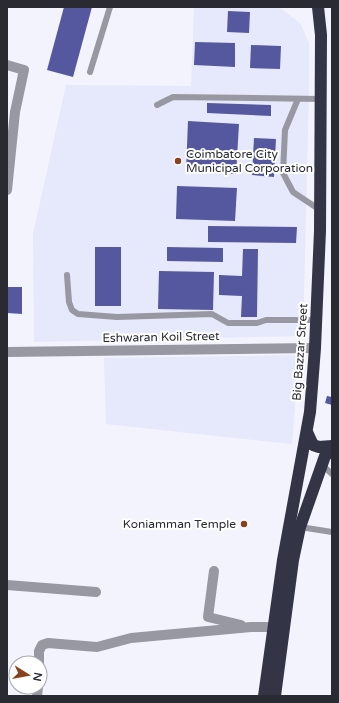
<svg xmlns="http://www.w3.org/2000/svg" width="339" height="703" viewBox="0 0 339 703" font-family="'Varela Round',sans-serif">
<rect width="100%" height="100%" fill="#f2f3fd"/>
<!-- built -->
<g fill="#e6e8fb">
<path d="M194 7H279L300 23 309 43V88L303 336 34 342 33 234 66 85 191 86Z"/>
<path d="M299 355 292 444 106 424 104 358Z"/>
</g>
<!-- building -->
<g fill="#55589f">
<path d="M64 7H92L73 77 47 70Z"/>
<path d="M228 11 250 12 249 33 227 32Z"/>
<path d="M195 42 235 43V67L194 65Z"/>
<path d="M251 45 281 46 280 69 250 68Z"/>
<path d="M207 103 271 105V116L207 113Z"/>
<path d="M188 121 239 124 236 174 186 172Z"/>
<path d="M254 138 276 139 274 177 252 175Z"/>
<path d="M177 186 237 188 235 221 176 219Z"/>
<path d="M208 226 297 227 296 243 208 242Z"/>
<rect x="95" y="247" width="26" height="59"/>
<path d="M167 247 223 248V262L167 261Z"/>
<path d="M243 249H258L257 317H241L242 296 219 295V275L242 276Z"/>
<path d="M159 271 214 272 213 310 158 309Z"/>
<path d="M7 287H22V314L7 313Z"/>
<path d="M327 396 332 397V405L325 403Z"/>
</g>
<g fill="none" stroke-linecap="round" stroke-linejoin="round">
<!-- lane -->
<g stroke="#9798a2" stroke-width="6">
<path d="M90 72 110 7"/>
<path d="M298 99 285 130 283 173 293 192 320 210"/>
<path d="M157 105 173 97 321 99"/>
<path d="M67 275 69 302 72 310 78 314 117 317 212 314 228 323H257L266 320H317"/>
<path d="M322 465 332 474"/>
<path d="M300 527 332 532"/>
</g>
<!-- street -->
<g stroke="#9798a2" stroke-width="10">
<path d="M7 65 24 70 15 112 7 190"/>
<path d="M7 352 315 348"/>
<path d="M214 571 208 617 241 625"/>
<path d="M7 585 96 592"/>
<path d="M39 663V651L42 645 48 643 97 647 131 638 251 627H273"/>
<path d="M37 696 38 687"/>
</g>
<!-- highway -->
<g stroke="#333547" stroke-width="12">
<path d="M307 432 313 445 319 447 332 446"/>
<path d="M264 696 283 560 310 412 315 348 320 231 321 35 318 7"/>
<path d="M275 696 293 560 300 527 325 456 332 450"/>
</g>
</g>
<!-- markers -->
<g fill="#89421e" stroke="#fff" stroke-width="1.5">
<circle cx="178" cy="161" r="4"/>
<circle cx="244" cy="524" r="4"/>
</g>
<g text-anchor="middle" stroke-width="4" stroke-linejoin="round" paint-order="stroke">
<!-- poi labels -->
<g font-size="12" fill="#292a32" stroke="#fff" text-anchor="start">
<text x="186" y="158">Coimbatore City<tspan x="186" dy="14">Municipal Corporation</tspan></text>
<text x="236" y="528" text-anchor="end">Koniamman Temple</text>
</g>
<!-- street labels -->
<g font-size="12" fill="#292a32" stroke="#fff">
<text transform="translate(161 337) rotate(-1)" y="4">Eshwaran Koil Street</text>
<text transform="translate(300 352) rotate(-86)" y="4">Big Bazzar Street</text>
</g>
</g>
<!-- border -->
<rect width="339" height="703" fill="none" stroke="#292a32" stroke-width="16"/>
<!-- north arrow -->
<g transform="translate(28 675) rotate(101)"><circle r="19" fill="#ffffff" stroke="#a9aaad"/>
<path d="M0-3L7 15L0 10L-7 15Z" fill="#89421e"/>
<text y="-6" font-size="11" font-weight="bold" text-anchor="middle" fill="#292a32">N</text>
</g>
</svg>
